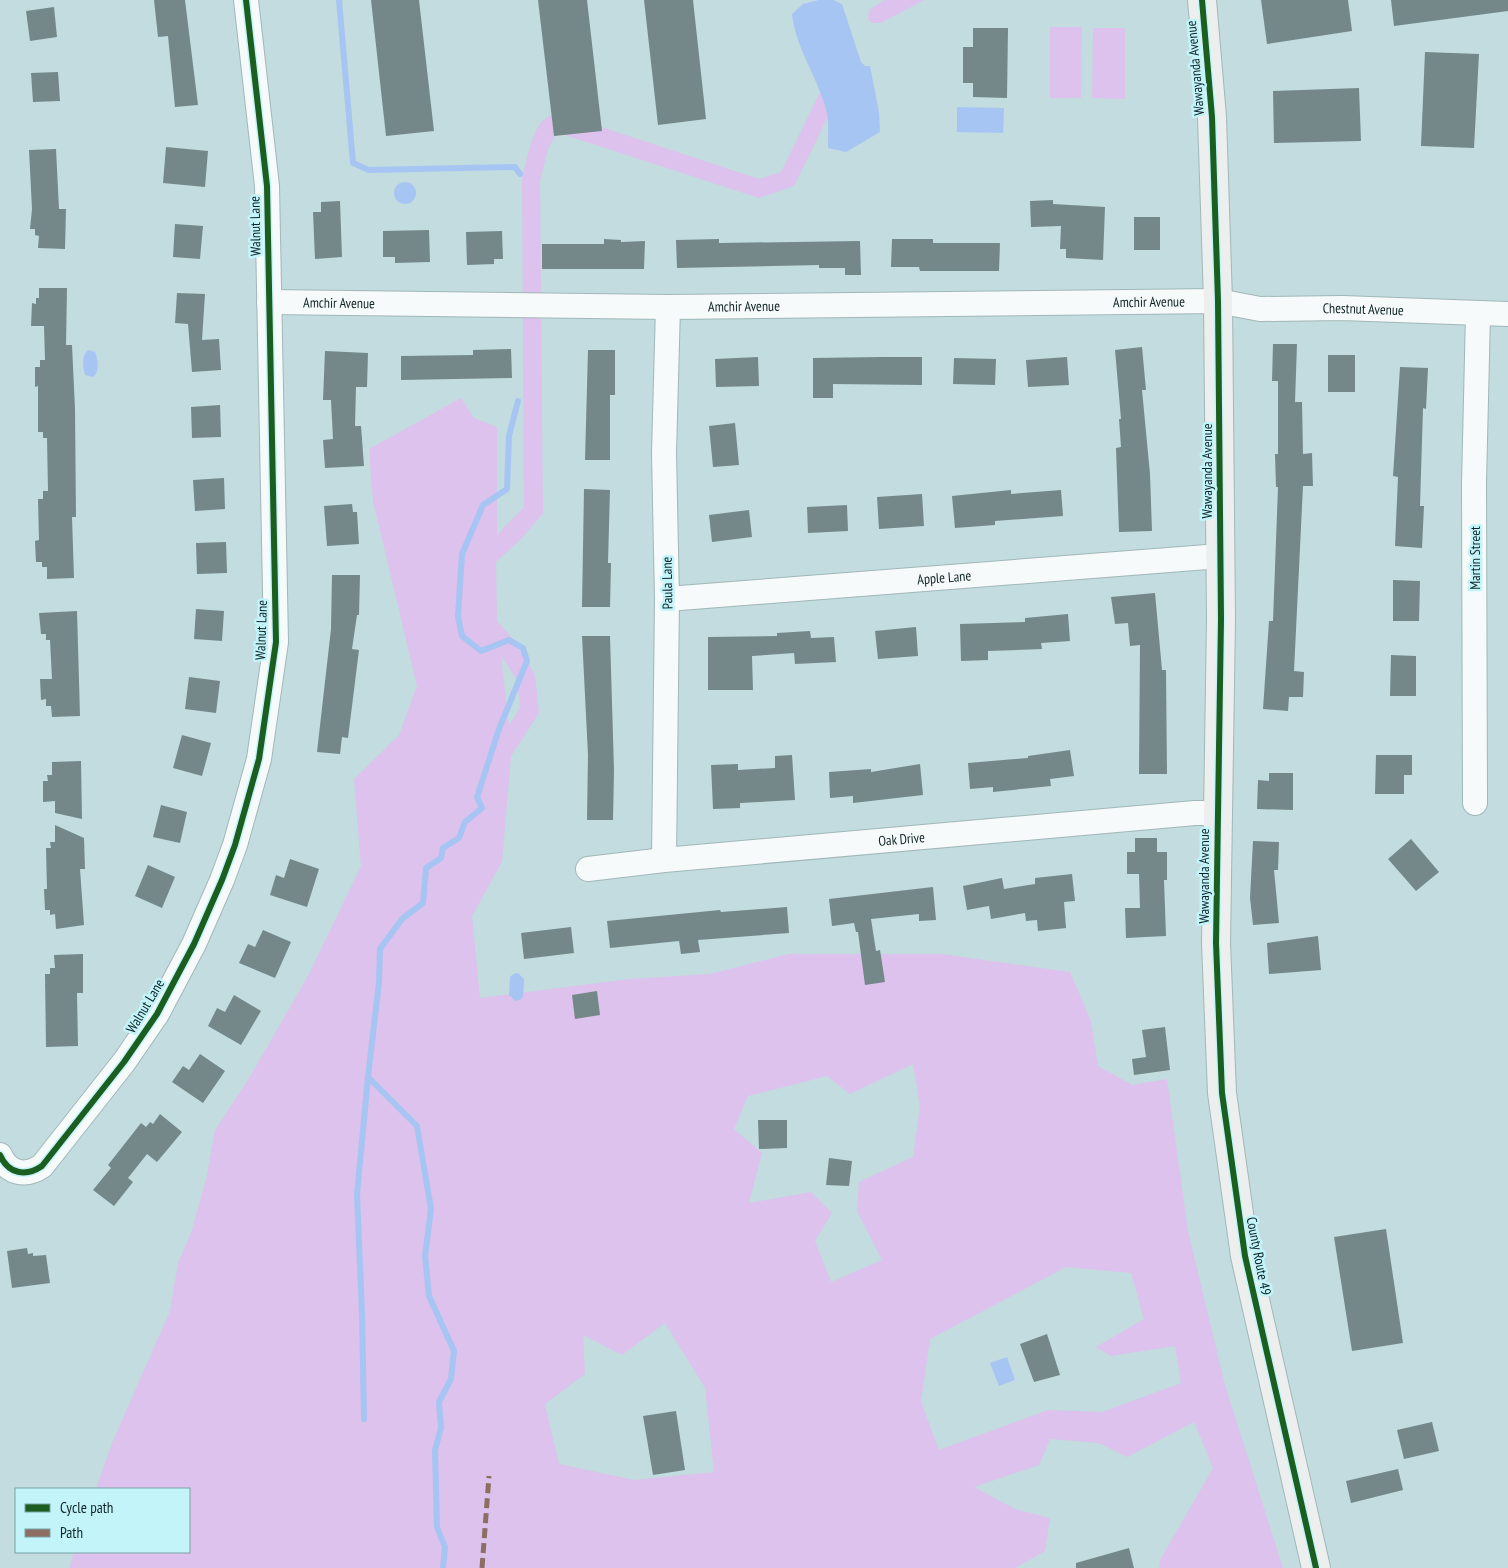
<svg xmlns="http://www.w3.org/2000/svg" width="1508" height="1568" viewBox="0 0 1508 1568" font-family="'PT Sans Narrow',sans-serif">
<rect width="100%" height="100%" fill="#c2dcdf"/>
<!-- green -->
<g fill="#dcc2ec" fill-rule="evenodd">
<path d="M885 0H924L881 23H872L868 19 869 10Z"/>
<path d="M1050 27H1082L1081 98H1050Z"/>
<path d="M1093 28H1125V99L1092 98Z"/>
<path d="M827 78 843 86 794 186 759 198 562 134H556L548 149 540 181 543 513 522 538 496 562 497 621 511 637 535 674 539 713 511 756 502 862 472 916 480 998 629 979 710 974 789 954H941L1070 972 1091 1021 1098 1066 1132 1085 1167 1079 1188 1231 1225 1385 1283 1568H1159L1160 1560 1213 1468 1194 1422 1127 1457 1099 1443 1050 1439 1039 1465 974 1487 1015 1509 1050 1518 1045 1551 1015 1568H69L74 1552H189V1489H96L112 1443 170 1311 178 1263 191 1233 206 1180 215 1130 251 1075 309 974 361 866 354 779 399 735 417 686 373 501 369 449 461 398 474 418 497 427V535L524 507 522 179C526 163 532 127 546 118 551 114 559 116 565 115L759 179 781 172ZM501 656 517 680 520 708 509 726ZM913 1064 920 1106 913 1157 859 1182 857 1211 882 1260 831 1282 815 1241 832 1213 811 1192 749 1203 762 1153 734 1129 748 1096 827 1076 850 1094ZM1066 1267 1131 1273 1144 1319 1096 1347 1111 1356 1175 1346 1181 1383 1102 1412 1048 1410 939 1450 921 1402 930 1339ZM665 1323 705 1388 714 1472 634 1480 559 1464 545 1404 585 1374 583 1335 622 1355Z"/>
</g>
<!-- water -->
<g fill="#a7c5f3">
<path d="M819 0H833L842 4 861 62 865 66H870L879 112 880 132 846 152 828 148C828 135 829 121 826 109 817 76 796 49 792 14L803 4Z"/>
<path d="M957 107 1004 108 1003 133 957 132Z"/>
<circle cx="405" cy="193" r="11"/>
<path d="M88 350 95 352C98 359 100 372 93 377L85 375C83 368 81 355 88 350Z"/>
<path d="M518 973 524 979 523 997 520 1000 515 1001 509 995 510 977 513 974Z"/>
<path d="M1007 1357 1015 1380 999 1386 990 1363Z"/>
</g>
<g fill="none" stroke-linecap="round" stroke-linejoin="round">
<!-- stream -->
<g stroke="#a7c5f3" stroke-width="6">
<path d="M339 0 353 163 369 170 515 167 520 174"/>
<path d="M364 1419 362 1313 357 1194 368 1077"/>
<path d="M443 1568 445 1547 437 1527 435 1450 441 1428 439 1402 451 1379 454 1351 429 1296 425 1256 431 1209 417 1126 368 1077 379 982 380 949 402 919 423 903 426 868 441 858 443 848 459 838 465 822 482 808 477 797 499 729 527 661 523 648 509 640 481 651 462 636 458 616 462 554 483 505 507 489 509 436 518 401"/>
</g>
</g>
<!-- building -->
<g fill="#748889">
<path d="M154 0H185L198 105 175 107 168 36 158 37Z"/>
<path d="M371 0H419L434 131 386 136Z"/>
<path d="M538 0H587L602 131 554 136Z"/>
<path d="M644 0H693L706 119 658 125Z"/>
<path d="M1261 0H1348L1352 31 1267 44Z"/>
<path d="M1391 0H1508V11L1394 26Z"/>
<path d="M54 7 57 37 30 41 26 11Z"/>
<path d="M973 28H1008L1007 98 973 97V83H963V47H973Z"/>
<path d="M1425 52 1479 54 1474 148 1421 146Z"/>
<path d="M58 72 60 101 33 102 31 73Z"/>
<path d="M1359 88 1361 141 1274 143 1273 91Z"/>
<path d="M166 147 208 151 205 187 163 183Z"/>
<path d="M56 149 59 209H66L65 249 38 248 39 236 35 235V229H30L32 209 29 150Z"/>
<path d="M1053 200V204L1105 207 1103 260 1066 258V249H1060L1061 226 1031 227 1030 201Z"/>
<path d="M340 201 342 257 315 259 313 212H321V202Z"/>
<rect x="1134" y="217" width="26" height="33"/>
<path d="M175 224 203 226 200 259 173 257Z"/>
<path d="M429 230 430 262 395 263V257H383V231Z"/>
<path d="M502 231 503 259H494V264L467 265 466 232Z"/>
<path d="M604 239 621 240V242L645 241 644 269H542V244H604Z"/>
<path d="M719 239V243L860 241 861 275H845V268H819V265L677 268 676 240Z"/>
<path d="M892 239H933V243H1000L999 271H920L919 267H891Z"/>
<path d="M39 288H67L66 345H72L75 409 76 517H72L74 578 47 579V567H42V562H36L35 541 39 540 38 499H43V491H48L47 438H43V432H38V386L35 387V367H40V360H45L44 326H31L32 303 36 304V298H39Z"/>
<path d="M177 293 205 294 202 340 219 339 221 370 192 372 188 324 175 323Z"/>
<path d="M1273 344H1297L1295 402H1302L1303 454 1312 453 1313 486H1303L1294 671 1304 672 1303 697H1289L1288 711 1263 709 1269 621H1273L1278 487H1276L1275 454H1278V381H1272Z"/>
<path d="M1142 347 1146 390H1142L1150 474 1152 531 1119 532 1116 448 1121 447 1119 419H1121L1115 350Z"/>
<path d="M511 349 512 378 401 380V356L473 355V350Z"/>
<path d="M588 350H615V395H610V460H585Z"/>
<path d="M325 351 368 353 367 387H356L355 426H361L364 466 325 468 323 440 333 439 331 400H323Z"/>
<rect x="1328" y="355" width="27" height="37"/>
<path d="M758 357 759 386 716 387 715 359Z"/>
<path d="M882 357H922V385L833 384V398H813V358Z"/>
<path d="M1067 357 1069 385 1028 387 1026 360Z"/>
<path d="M954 358 996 359 995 385 953 384Z"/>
<path d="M1400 367 1428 368 1426 409 1423 408 1420 506H1424L1422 548 1395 546 1398 477 1393 476Z"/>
<path d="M220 405 221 437 192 438 191 407Z"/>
<path d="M735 423 739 465 713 467 709 426Z"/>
<path d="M224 478 225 509 195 511 193 480Z"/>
<path d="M584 489 610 490 608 563H611L610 607H582Z"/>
<path d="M1011 490V494L1061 490 1063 516 995 521V525L955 528 952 496Z"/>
<path d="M922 494 924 526 879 529 877 497Z"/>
<path d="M352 504 353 512H357L359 544 327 546 324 506Z"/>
<path d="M847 505 848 531 808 533 807 507Z"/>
<path d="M749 510 752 537 712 542 709 515Z"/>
<path d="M226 542 227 573 197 574 196 543Z"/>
<path d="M332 575H360L359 615H357L352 649 359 650 348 738 342 737 340 754 317 752 331 629Z"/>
<path d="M1393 580 1420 581 1419 621H1393Z"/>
<path d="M1155 593 1162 670H1166L1167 774H1139L1140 645 1130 646 1128 623 1115 624 1111 597Z"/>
<path d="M196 609 224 611 222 641 194 639Z"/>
<path d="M77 611 80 716 52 717 51 706H46V699L41 700 40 679H52L50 640H46V634H41L39 613Z"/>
<path d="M1068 614 1070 641 1041 643 1042 649 988 651V660L961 661 960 624 1025 622V618Z"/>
<path d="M916 627 918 656 878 659 875 631Z"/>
<path d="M810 631 811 638 834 637 836 662 795 664 794 653 752 656 753 690H708V637L777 636V633Z"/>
<path d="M582 636H610L614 770 613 820H587L588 755Z"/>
<path d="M1391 655 1416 656V696H1390Z"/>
<path d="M189 677 220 681 216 713 185 709Z"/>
<path d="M182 735 211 743 202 776 173 768Z"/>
<path d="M1070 750 1074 776 1050 779 1051 786 993 792V787L970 789 968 763 1028 758V756Z"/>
<path d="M792 755 795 800 740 803V808L713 809 711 765 738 764V770L775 768V756Z"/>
<path d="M1376 755H1412V775H1404V794H1375Z"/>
<path d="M81 761 82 819 55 813V801L43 802V781H48L47 775H52V762Z"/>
<path d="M920 764 923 795 853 803V796L830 798 829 772 871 769V772Z"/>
<path d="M1269 773H1293V810L1257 809 1258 780 1269 781Z"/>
<path d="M161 805 187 812 180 843 153 837Z"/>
<path d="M55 825 84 838 85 869H80L84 925 56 929 55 914 50 915V910H45L44 889H47L46 848H51L50 842H55Z"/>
<path d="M1135 838H1157V852H1167V880H1164L1166 936 1126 938 1125 908H1140L1139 874H1127V852H1135Z"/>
<path d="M1411 839 1439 872 1416 891 1388 859Z"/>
<path d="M1253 841 1279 842 1278 870H1274L1279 923 1253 925 1250 898Z"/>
<path d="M290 859 319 869 307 907 270 895 276 875 284 878Z"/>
<path d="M148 865 175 877 162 908 135 896Z"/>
<path d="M1072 874 1075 901 1064 902 1066 928 1038 931 1037 920 1026 921 1025 913 991 919 989 906 967 910 963 886 1002 878 1004 889 1035 884V878Z"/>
<path d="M933 887 936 920 919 921V914L871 919 876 951 880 950 885 982 865 985 858 932H856L854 923 832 926 829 899Z"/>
<path d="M787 907 789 933 698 940 700 952 681 954 679 941 610 948 607 921 720 910 721 912Z"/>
<path d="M571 927 574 953 524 959 521 933Z"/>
<path d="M263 930 291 942 275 978 239 963 248 944 255 947Z"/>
<path d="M1318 936 1321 970 1269 974 1267 943Z"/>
<path d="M83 954V993H77L78 1046 46 1047 45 974H50V968H55L54 955Z"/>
<path d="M597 991 600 1015 575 1019 572 995Z"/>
<path d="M234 995 261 1011 241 1045 208 1026 217 1008 225 1012Z"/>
<path d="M1165 1027 1170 1070 1134 1075 1132 1059 1146 1057 1142 1030Z"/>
<path d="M200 1054 225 1071 203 1103 172 1082 183 1066 189 1070Z"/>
<path d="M160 1114 182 1132 157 1162 147 1154 128 1178 133 1182 114 1206 93 1190 111 1168 108 1165 141 1123 146 1127 150 1122 153 1124Z"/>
<path d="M758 1120H787V1148L759 1149Z"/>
<path d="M829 1158 852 1161 849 1186 826 1185Z"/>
<path d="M1386 1229 1403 1343 1352 1351 1334 1237Z"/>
<path d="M27 1248 28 1254 33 1253V1256L46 1255 50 1283 12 1288 7 1251Z"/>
<path d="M1047 1334 1060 1375 1034 1382 1020 1344Z"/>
<path d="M676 1411 685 1470 653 1475 643 1416Z"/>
<path d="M1432 1422 1439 1451 1404 1459 1397 1430Z"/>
<path d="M1398 1469 1403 1490 1351 1503 1346 1481Z"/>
<path d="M1129 1548 1134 1568H1076V1563Z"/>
</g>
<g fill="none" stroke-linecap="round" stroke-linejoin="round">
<!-- street casing -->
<g stroke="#a2b7b8" stroke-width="26">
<g id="street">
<path id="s1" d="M269 302 668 307 1218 301 1260 309 1342 308 1508 314"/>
<path id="s2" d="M667 599 1220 556"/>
<path d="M1475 803 1474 483 1478 314"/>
<path d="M664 860 667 599 664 453 668 307"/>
<path id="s3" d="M588 869 664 860 1195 813H1217"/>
<path d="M0 1155C8 1174 26 1177 42 1166L124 1062 157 1014 194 944 222 880 235 845 259 759 276 642 267 186 246 0"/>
</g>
</g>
<!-- secondary casing -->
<g stroke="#a2b7b8" stroke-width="30">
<path id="secondary" d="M1202 0 1212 117 1218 301 1221 619 1216 943 1222 1093 1245 1256 1316 1568"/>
</g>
<!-- street -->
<use href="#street" stroke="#f6fafa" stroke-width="24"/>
<!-- secondary -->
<use href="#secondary" stroke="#edefee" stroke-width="28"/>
<!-- quiet -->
<path stroke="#8d6e63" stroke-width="5" stroke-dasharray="10 5" stroke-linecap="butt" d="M482 1568 489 1476"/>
<!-- cycleway casing -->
<g stroke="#c2f4fa" stroke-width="9">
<g id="cycleway">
<path d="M1202 0 1212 117 1218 301 1221 619 1216 943 1222 1093 1245 1256 1316 1568"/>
<path d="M0 1155C8 1174 26 1177 42 1166L124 1062 157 1014 194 944 222 880 235 845 259 759 276 642 267 186 246 0"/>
</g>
</g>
<!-- cycleway -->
<use href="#cycleway" stroke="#1b5e20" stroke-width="6"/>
</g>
<g text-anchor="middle" stroke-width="5" stroke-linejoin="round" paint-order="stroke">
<!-- street labels -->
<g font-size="14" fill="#102426" stroke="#c2f4fa">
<text transform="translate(1195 68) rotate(-95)" y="5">Wawayanda Avenue</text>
<text transform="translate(255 226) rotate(-91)" y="5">Walnut Lane</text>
<text dy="5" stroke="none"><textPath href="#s1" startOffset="880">Amchir Avenue</textPath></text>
<text dy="5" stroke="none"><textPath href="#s1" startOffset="70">Amchir Avenue</textPath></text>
<text dy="5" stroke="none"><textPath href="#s1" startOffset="475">Amchir Avenue</textPath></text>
<text dy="5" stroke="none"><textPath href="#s1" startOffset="1095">Chestnut Avenue</textPath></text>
<text transform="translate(1207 471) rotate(-90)" y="5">Wawayanda Avenue</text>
<text transform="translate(1475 558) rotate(-90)" y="5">Martin Street</text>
<text dy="5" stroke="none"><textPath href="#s2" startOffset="278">Apple Lane</textPath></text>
<text transform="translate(667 583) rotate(-91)" y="5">Paula Lane</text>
<text transform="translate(261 630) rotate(-88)" y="5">Walnut Lane</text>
<text dy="5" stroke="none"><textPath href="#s3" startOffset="315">Oak Drive</textPath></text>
<text transform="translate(1204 876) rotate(-90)" y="5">Wawayanda Avenue</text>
<text transform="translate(145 1006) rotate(-59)" y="5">Walnut Lane</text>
<text transform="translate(1259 1256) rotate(79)" y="5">County Route 49</text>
</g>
</g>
<!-- legend -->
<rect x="15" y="1488" width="175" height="65" fill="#c2f4fa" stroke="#7ba1a5"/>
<rect x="25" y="1504" width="25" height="8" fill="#1b5e20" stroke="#7ba1a5"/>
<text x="60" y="1513" font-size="15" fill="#102426">Cycle path</text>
<rect x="25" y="1529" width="25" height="8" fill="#8d6e63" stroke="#7ba1a5"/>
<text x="60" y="1538" font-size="15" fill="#102426">Path</text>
</svg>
